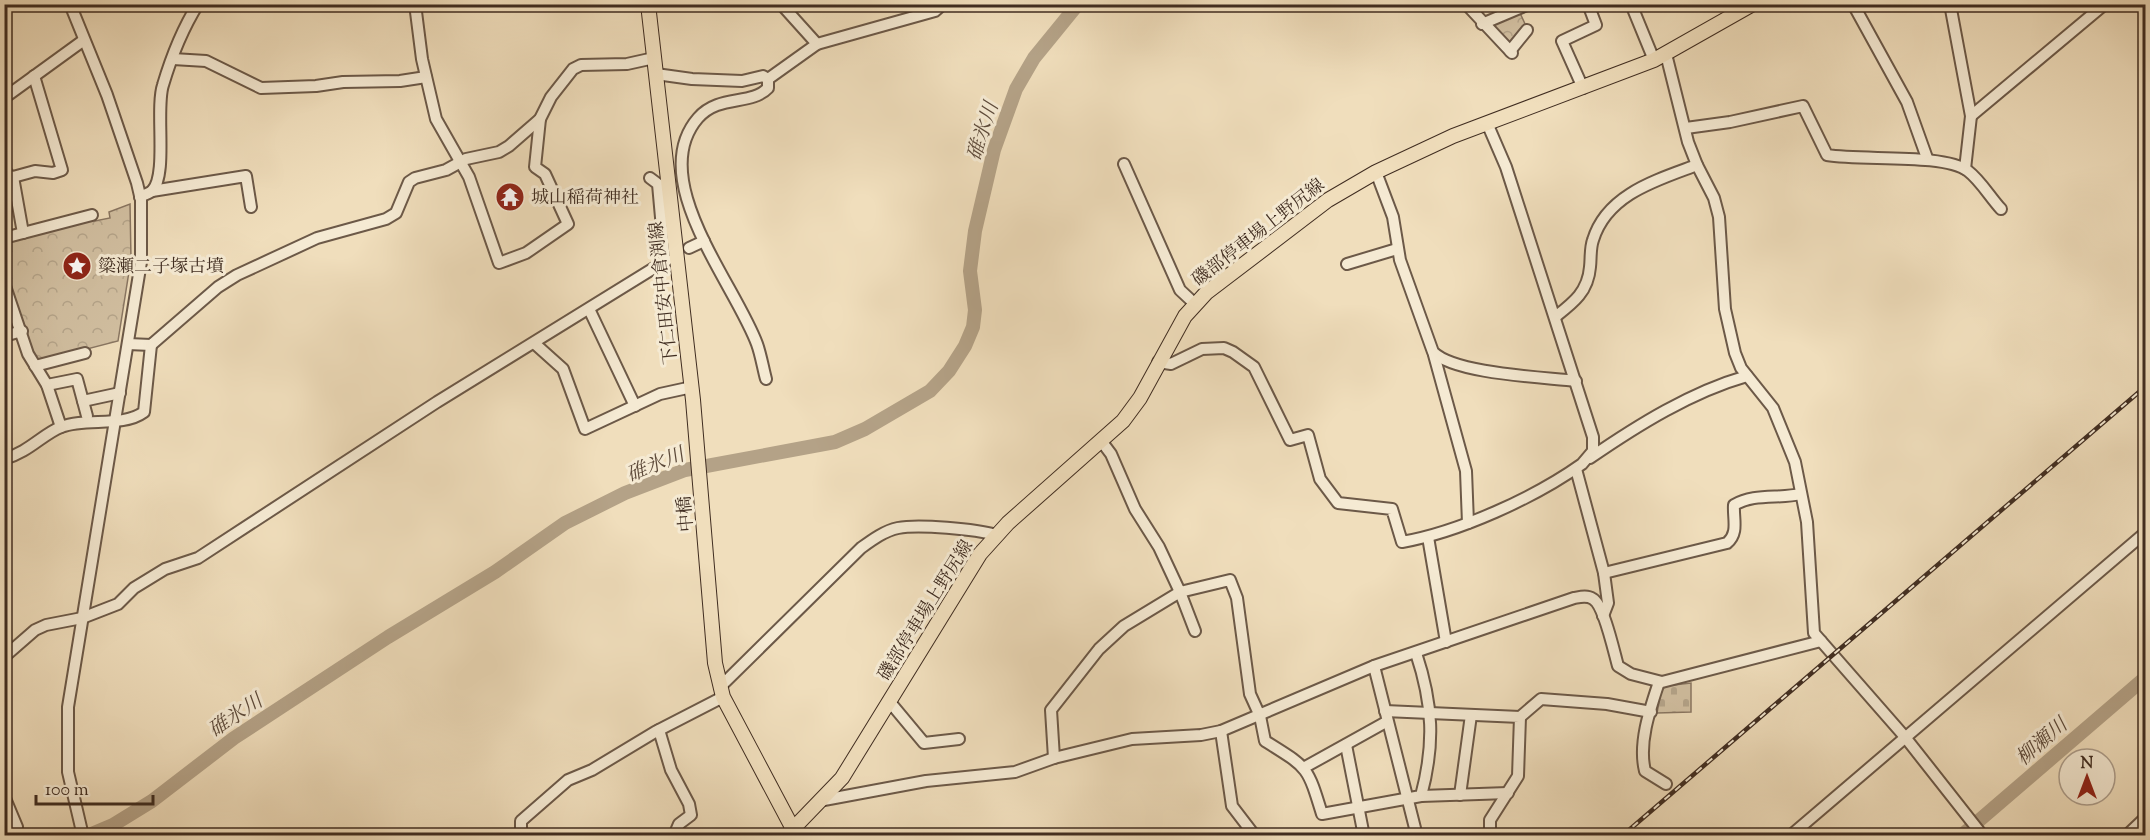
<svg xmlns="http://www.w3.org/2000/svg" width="2150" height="840" viewBox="0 0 2150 840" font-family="'Sorts Mill Goudy','Noto Serif JP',serif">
<defs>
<pattern id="cemetery-stones" width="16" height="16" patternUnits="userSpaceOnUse" patternTransform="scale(1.5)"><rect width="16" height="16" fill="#d2c0a2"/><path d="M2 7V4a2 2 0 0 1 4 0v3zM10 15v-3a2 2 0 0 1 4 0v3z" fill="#b5a58b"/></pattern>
<pattern id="park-crowns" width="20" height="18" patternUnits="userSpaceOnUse" patternTransform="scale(1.5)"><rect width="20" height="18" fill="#d2c0a2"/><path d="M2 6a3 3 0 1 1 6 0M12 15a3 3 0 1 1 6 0" fill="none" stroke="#b5a58b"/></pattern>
</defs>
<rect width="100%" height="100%" fill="#f0debc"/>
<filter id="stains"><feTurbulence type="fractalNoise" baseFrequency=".00333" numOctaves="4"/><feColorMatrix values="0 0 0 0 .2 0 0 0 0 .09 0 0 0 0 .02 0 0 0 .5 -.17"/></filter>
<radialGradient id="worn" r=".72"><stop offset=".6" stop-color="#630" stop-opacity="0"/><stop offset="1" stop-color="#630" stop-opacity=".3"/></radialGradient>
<!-- cemetery -->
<path fill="url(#cemetery-stones)" stroke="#897662" stroke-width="1.5" d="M1691 683V712L1657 713 1661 691 1665 686Z"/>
<!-- park -->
<g fill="url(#park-crowns)" stroke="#897662" stroke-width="1.5">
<path d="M1520 13 1526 26 1514 44H1508L1492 28 1493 23Z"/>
<path d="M130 204 131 259 118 341 37 362 31 354 5 276V241L94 218 95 221 110 218 109 212Z"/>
</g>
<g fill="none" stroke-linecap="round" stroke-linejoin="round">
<!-- river -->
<g stroke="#b4a287" stroke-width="14">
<path d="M87 836 113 825 152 801 234 738 388 637 495 572 565 523 625 493 685 470 835 442 865 429 930 391 949 371 965 346 973 327 975 310 970 271 975 231 994 150 1016 89 1034 58 1078 4"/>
<path d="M1961 836 2146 677"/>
</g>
<!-- minor casing -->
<g stroke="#6c5948" stroke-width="14">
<g id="minor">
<path d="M70 4 107 95 137 183 141 200V262L68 707V772L83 836"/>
<path d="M415 4 422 59 436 119 469 177 499 263 526 253 568 224 545 174 535 167 540 119"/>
<path d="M1466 4 1512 53"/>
<path d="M1631 4 1654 60"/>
<path d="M1853 4 1907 102 1927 158"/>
<path d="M1950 4 1971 116 1965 169"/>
<path d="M1482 24 1529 4"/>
<path d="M817 44 935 11 943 4"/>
<path d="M1510 51 1527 30"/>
<path d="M1666 54 1688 142 1697 165 1714 198 1719 217 1725 309 1735 353 1741 368 1773 408 1795 462 1807 522 1814 633 1905 737 1983 836"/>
<path d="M173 59 206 61 261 88 316 86 343 82 400 81 426 77"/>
<path d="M656 74 692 79 742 81 763 76 768 79V88C751 106 719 94 698 118 645 179 735 284 757 344 761 355 763 368 766 379"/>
<path d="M768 79 817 44 781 4"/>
<path d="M1583 88 1562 41 1596 25 1588 4"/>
<path d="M4 98 84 40"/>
<path d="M1971 116 2105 4"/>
<path d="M1686 128 1730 122 1803 106 1827 155C1862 161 1944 153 1968 171 1980 180 1990 197 2001 209"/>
<path d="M1124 164 1180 290 1195 304"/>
<path d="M4 165 7 175 13 177 23 233 4 238"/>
<path d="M1376 172 1393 217 1400 260 1433 352C1455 374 1543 377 1576 381"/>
<path d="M13 177 35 171 53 173 62 170 34 76"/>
<path d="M650 178 658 184 665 262"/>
<path d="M152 191 246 176 251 207"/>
<path d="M140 197C143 195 150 193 152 191 168 175 155 109 163 85 171 58 183 28 198 4"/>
<path d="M23 233 92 215"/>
<path d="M689 248 704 241"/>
<path d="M1347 264 1397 249"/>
<path d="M4 283 28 354 47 385 61 427"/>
<path d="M589 309 635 406"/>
<path d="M1555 317C1573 303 1588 292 1590 267 1591 259 1590 248 1593 240 1607 194 1657 180 1697 165"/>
<path d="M4 336 22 331"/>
<path d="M534 343 563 369 585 429 660 394 692 387"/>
<path d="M128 344 151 345 218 287 237 275 317 238 386 219 396 213 409 182 415 178 446 170 466 159 499 152 509 146 540 119 551 97 573 69 581 65 627 64 654 58"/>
<path d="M1434 355 1466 471 1468 523"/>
<path d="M1158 362 1171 364 1202 349 1224 348 1233 352 1254 367 1290 440 1308 435 1320 479 1338 503 1392 509 1402 542C1459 532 1534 498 1582 464L1593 451V437L1506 167 1487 123"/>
<path d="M35 366 85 353"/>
<path d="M47 385 77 379 87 416"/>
<path d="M83 401 120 393"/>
<path d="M1102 442 1111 454 1135 509 1159 547 1180 592 1230 580 1237 598 1250 694 1260 716 1265 741C1308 768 1307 765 1322 814L1421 796C1435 744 1433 704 1416 653"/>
<path d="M1590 458C1638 425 1691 392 1747 376"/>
<path d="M4 459C29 452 43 434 61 427 86 417 122 428 144 412L151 345"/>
<path d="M1576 469 1604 573 1608 603 1603 616"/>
<path d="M1428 537 1446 642"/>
<path d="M1604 573 1727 543C1739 533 1733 519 1734 505 1754 493 1778 499 1801 494"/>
<path d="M4 657 35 630 46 625 82 618 118 604 134 588 165 569 198 558 437 402 667 260"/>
<path d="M1374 666 1417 836"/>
<path d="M1659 682C1650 709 1638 743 1645 771L1666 784"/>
<path d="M720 687 861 548C872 540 884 531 898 528 918 524 976 529 996 535"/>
<path d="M889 701 924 743 959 739"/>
<path d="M1385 711 1520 717 1518 776 1490 820V836"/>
<path d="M1520 717 1541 699 1607 704 1651 712"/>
<path d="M659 730 671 770 689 804 691 815 679 824 676 831 679 836"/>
<path d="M1221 731 1232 806 1255 836"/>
<path d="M1346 745 1364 836"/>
<path d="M1054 758 1051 710 1099 649 1124 626 1180 592 1195 631"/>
<path d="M1305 767 1386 722"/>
<path d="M1460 795 1471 715"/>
<path d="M4 796 17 827"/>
<path d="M1421 796 1508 793"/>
<path d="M824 800 926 781 1015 772 1054 758 1132 739 1201 735 1221 731 1374 666 1574 598C1580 597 1587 595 1593 599 1604 605 1614 652 1618 666L1631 674 1662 682 1821 641"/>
<path d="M525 836 521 830V821L568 780 592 770 655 732 723 697"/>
<path d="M1790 836 2146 532"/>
<path d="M2126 836 2146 817"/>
</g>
</g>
<!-- major casing -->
<g stroke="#402d21" stroke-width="16">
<g id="major">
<path d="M648 4 693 400 715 663 723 697 793 829"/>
<path d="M786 836 842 778 980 554 1008 523 1123 421 1140 398 1185 316 1206 293 1328 200 1376 172 1453 136 1654 60 1753 4"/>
</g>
</g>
<!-- minor -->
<use href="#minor" stroke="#f5ead3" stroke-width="10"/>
<!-- major -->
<use href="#major" stroke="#f0debc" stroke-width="14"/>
<!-- rail casing -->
<g stroke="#402d21" stroke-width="4.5">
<path id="rail" d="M1622 836 2146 386"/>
</g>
<!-- rail -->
<use href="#rail" stroke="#f5ead3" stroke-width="2" stroke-dasharray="7" stroke-linecap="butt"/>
</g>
<!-- icons -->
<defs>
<g id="temple-disc" transform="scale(1.5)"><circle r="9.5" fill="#8f2418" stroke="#f5ead3"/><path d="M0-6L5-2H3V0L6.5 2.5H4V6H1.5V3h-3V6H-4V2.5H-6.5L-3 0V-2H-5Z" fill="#fff"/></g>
<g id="sight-disc" transform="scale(1.5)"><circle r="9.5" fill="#8f2418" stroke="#f5ead3"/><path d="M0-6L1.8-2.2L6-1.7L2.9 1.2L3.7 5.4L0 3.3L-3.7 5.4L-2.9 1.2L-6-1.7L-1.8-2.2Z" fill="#fff"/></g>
</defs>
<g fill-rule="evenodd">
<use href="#temple-disc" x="510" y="197"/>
<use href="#sight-disc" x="77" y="266"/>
</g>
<g text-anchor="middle" stroke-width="6" stroke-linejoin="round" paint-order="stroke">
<!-- poi labels -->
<g font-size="18" fill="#402d21" stroke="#f5ead3" text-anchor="start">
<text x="531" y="203">城山稲荷神社</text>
<text x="98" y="272">簗瀬二子塚古墳</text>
</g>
<!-- street labels -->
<g font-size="18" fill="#402d21" stroke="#f5ead3">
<text transform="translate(1258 232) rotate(-38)" y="6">磯部停車場上野尻線</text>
<text transform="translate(663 293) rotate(-96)" y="6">下仁田安中倉渕線</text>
<text transform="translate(685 514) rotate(-95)" y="6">中橋</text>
<text transform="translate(925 610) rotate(-58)" y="6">磯部停車場上野尻線</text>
</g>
<!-- water labels -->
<g font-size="20" font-style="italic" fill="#5d4a3a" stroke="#f5ead3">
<text transform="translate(982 131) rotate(-72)" y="7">碓氷川</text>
<text transform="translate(655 464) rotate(-22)" y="7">碓氷川</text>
<text transform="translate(235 715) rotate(-34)" y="7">碓氷川</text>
<text transform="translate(2041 741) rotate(-41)" y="7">柳瀬川</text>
</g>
</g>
<!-- margin -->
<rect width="2150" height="840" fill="none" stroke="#f0debc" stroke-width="24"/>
<rect x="6" y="6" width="2138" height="828" fill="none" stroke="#402d21" stroke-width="3"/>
<rect x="12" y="12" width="2126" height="816" fill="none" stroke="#402d21" stroke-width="1.5"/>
<!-- north arrow -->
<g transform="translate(2087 777)"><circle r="28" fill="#f5ead3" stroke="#ad9e8c" stroke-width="1.5"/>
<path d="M0-4.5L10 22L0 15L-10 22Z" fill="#8f2418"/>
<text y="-9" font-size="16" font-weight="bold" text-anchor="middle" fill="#402d21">N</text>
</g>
<!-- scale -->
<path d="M36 795v9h117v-9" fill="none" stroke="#402d21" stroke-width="3"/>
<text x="45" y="795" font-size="18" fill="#402d21" stroke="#f5ead3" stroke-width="4.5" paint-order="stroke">100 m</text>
<rect width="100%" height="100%" filter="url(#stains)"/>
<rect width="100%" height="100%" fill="url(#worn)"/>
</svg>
